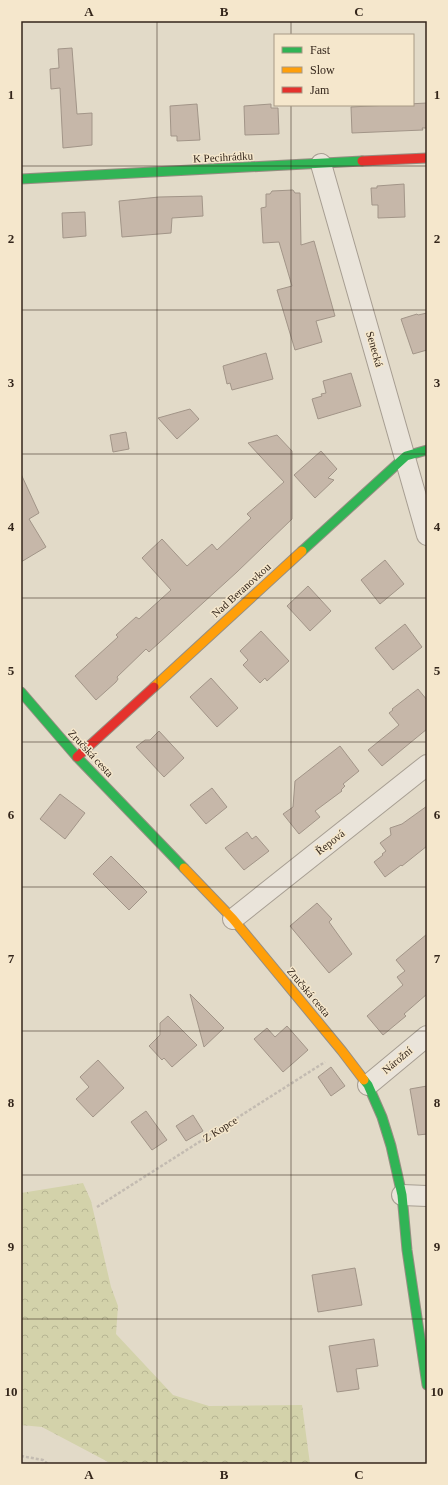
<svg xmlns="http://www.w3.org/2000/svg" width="448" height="1485" viewBox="0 0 448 1485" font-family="Georgia,serif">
<defs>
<pattern id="forest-crowns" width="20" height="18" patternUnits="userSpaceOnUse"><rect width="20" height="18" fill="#d3d2aa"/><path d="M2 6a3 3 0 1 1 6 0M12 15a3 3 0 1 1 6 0" fill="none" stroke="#b6b492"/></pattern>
</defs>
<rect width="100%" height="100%" fill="#e2dac8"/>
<!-- forest -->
<path fill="url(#forest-crowns)" d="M83 1183 91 1201 111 1287 118 1306 116 1334 173 1395 209 1406 302 1405 310 1464H112L42 1427 21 1425V1193Z"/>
<!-- building -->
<g fill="#c6b7a9" stroke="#a29588">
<path d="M72 48 77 114 92 113V145L63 148 60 88 51 89 50 69 59 68 58 49Z"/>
<path d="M427 103V128H422L423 130 352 133 351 107Z"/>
<path d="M197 104 200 140 177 141V136H171L170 106Z"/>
<path d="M271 104V108H278L279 134 245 135 244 106Z"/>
<path d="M404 184 405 217 378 218V205H372L371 188H377V186Z"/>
<path d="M293 190 295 193H300L301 245 314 241 335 316 316 321 322 342 295 350 277 290 292 286 279 242 263 243 261 208 266 207V194H270L272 191Z"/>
<path d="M202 196 203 216 172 218 171 233 122 237 119 201 159 197Z"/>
<path d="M85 212 86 236 63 238 62 213Z"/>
<path d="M427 313V350L413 354 401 319 417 314 418 315Z"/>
<path d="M266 353 273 379 232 390 230 383 227 384 223 366Z"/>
<path d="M351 373 361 406 318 419 312 399 322 396 321 394 326 393 323 381Z"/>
<path d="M190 409 199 419 177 439 158 418Z"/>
<path d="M126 432 129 449 113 452 110 435Z"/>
<path d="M277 435 292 451V519L237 572 149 652 146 649 117 677 118 679 116 682 96 700 75 676 118 637 116 635 136 617 139 619 171 590 142 558 162 539 187 566 212 544 217 550 251 518 247 514 284 482 248 443Z"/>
<path d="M321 451 337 469 328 478 334 480 315 498 294 475Z"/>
<path d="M21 474 39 513 29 519 46 547 21 562Z"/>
<path d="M385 560 404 584 380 604 361 580Z"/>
<path d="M308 586 331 611 310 631 287 606Z"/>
<path d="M405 624 422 647 393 670 375 648Z"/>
<path d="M261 631 289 661 267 681 265 678 260 683 243 665 248 660 240 651Z"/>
<path d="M211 678 238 708 217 727 190 697Z"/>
<path d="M418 689 427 700V729L382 766 368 750 399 725 389 713 393 710 392 709Z"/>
<path d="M159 731 184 758 164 777 136 747 145 740H150Z"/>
<path d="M340 746 359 771 343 784 345 786 341 790 342 791 315 811 320 817 299 834 283 814 293 807 295 781Z"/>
<path d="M212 788 227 807 206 824 190 805Z"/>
<path d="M60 794 85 813 65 839 40 819Z"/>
<path d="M427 806V846L402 866 401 865 385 877 374 862 383 855 382 854 386 851 380 843 391 835 390 828 402 824Z"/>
<path d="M247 832 252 839 256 836 269 851 244 870 225 848Z"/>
<path d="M111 856 147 892 129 910 93 874Z"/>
<path d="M317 903 332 919 329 922 352 954 329 973 290 926Z"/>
<path d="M427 934V994L404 1014 406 1016 383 1035 367 1016 403 985 397 977 405 971 396 960Z"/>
<path d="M190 994 224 1028 204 1047Z"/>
<path d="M168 1016 197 1045 172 1067 164 1058 162 1060 149 1046 160 1035V1023Z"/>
<path d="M287 1026 308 1050 283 1072 254 1039 267 1028 275 1037Z"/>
<path d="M98 1060 124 1088 93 1117 76 1099 89 1087 80 1077Z"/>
<path d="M331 1067 345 1086 331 1096 318 1077Z"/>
<path d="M427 1086V1134L418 1135 410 1089Z"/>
<path d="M146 1111 167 1140 152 1150 131 1122Z"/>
<path d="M193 1115 203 1131 186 1141 176 1126Z"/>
<path d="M355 1268 362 1305 318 1312 312 1275Z"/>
<path d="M374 1339 378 1366 356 1369 359 1389 337 1392 329 1346Z"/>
</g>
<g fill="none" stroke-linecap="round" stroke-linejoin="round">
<!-- street casing -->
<g stroke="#a79e92" stroke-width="22">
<g id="street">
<path d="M321 164 427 535"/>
<path d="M233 919 427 765"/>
<path d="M368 1085 427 1036"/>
<path d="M402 1195 427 1196"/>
</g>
</g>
<!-- fast casing -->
<g stroke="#968e82" stroke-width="11">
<g id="fast">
<path d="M21 179 362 161"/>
<path d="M302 551 406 456 427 450"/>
<path d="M21 692 77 757 184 868"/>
<path d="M364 1080 368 1085 382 1117 391 1146 402 1195 407 1250 427 1385"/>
</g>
</g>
<!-- slow casing -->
<g stroke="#968e82" stroke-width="11">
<g id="slow">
<path d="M154 687 302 551"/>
<path d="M184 868 233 919 342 1051 364 1080"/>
</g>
</g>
<!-- jam casing -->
<g stroke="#968e82" stroke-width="11">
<g id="jam">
<path d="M362 161 427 158"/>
<path d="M77 757 154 687"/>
</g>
</g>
<!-- path -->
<g stroke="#c3bbb1" stroke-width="2.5" stroke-dasharray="3 2" stroke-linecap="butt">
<path d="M97 1207 325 1062"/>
<path d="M21 1456 43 1460 48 1464"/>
</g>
<!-- street -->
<use href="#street" stroke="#eae4da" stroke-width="20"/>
<!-- fast -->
<use href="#fast" stroke="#30b455" stroke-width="9"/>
<!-- slow -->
<use href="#slow" stroke="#ff9f0a" stroke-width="9"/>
<!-- jam -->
<use href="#jam" stroke="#e5322d" stroke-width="9"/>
</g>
<!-- grid -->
<path fill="none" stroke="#34261b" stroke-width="1" stroke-opacity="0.55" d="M157 21V1464M291 21V35M291 105V1464M21 166H427M21 310H427M21 454H427M21 598H427M21 742H427M21 887H427M21 1031H427M21 1175H427M21 1319H427"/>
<g text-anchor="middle" stroke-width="3" stroke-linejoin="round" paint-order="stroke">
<!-- street labels -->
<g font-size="11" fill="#34261b" stroke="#f5e7cc">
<text transform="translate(223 157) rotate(-3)" y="4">K Pecihrádku</text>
<text transform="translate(375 349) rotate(74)" y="4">Senecká</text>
<text transform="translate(241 590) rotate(-42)" y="4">Nad Beranovkou</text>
<text transform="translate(91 753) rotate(47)" y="4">Zručská cesta</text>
<text transform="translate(330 842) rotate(-38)" y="4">Řepová</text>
<text transform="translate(309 992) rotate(50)" y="4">Zručská cesta</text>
<text transform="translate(397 1060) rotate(-40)" y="4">Nárožní</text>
<text transform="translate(220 1129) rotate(-32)" y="4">Z Kopce</text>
</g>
</g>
<!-- border -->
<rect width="448" height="1485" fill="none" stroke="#f5e7cc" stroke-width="44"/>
<!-- legend -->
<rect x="274" y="34" width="140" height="72" fill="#f5e7cc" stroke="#a89a85"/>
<rect x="282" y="47" width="20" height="6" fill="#30b455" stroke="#a89a85"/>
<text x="310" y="54" font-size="12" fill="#34261b">Fast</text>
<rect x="282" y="67" width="20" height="6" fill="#ff9f0a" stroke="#a89a85"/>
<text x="310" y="74" font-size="12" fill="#34261b">Slow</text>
<rect x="282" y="87" width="20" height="6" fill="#e5322d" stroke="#a89a85"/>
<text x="310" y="94" font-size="12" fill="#34261b">Jam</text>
<rect x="22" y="22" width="404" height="1441" fill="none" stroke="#34261b" stroke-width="1.5"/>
<g font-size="13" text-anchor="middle" font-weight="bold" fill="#34261b">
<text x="89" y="16">A</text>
<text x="224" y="16">B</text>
<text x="359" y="16">C</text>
<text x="11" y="99">1</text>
<text x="437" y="99">1</text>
<text x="11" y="243">2</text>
<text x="437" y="243">2</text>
<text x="11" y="387">3</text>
<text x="437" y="387">3</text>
<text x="11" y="531">4</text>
<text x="437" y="531">4</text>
<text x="11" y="675">5</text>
<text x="437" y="675">5</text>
<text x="11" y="819">6</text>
<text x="437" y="819">6</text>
<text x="11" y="963">7</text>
<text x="437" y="963">7</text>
<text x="11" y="1107">8</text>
<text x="437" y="1107">8</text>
<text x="11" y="1251">9</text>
<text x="437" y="1251">9</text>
<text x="11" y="1396">10</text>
<text x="437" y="1396">10</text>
<text x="89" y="1479">A</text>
<text x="224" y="1479">B</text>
<text x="359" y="1479">C</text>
</g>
</svg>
